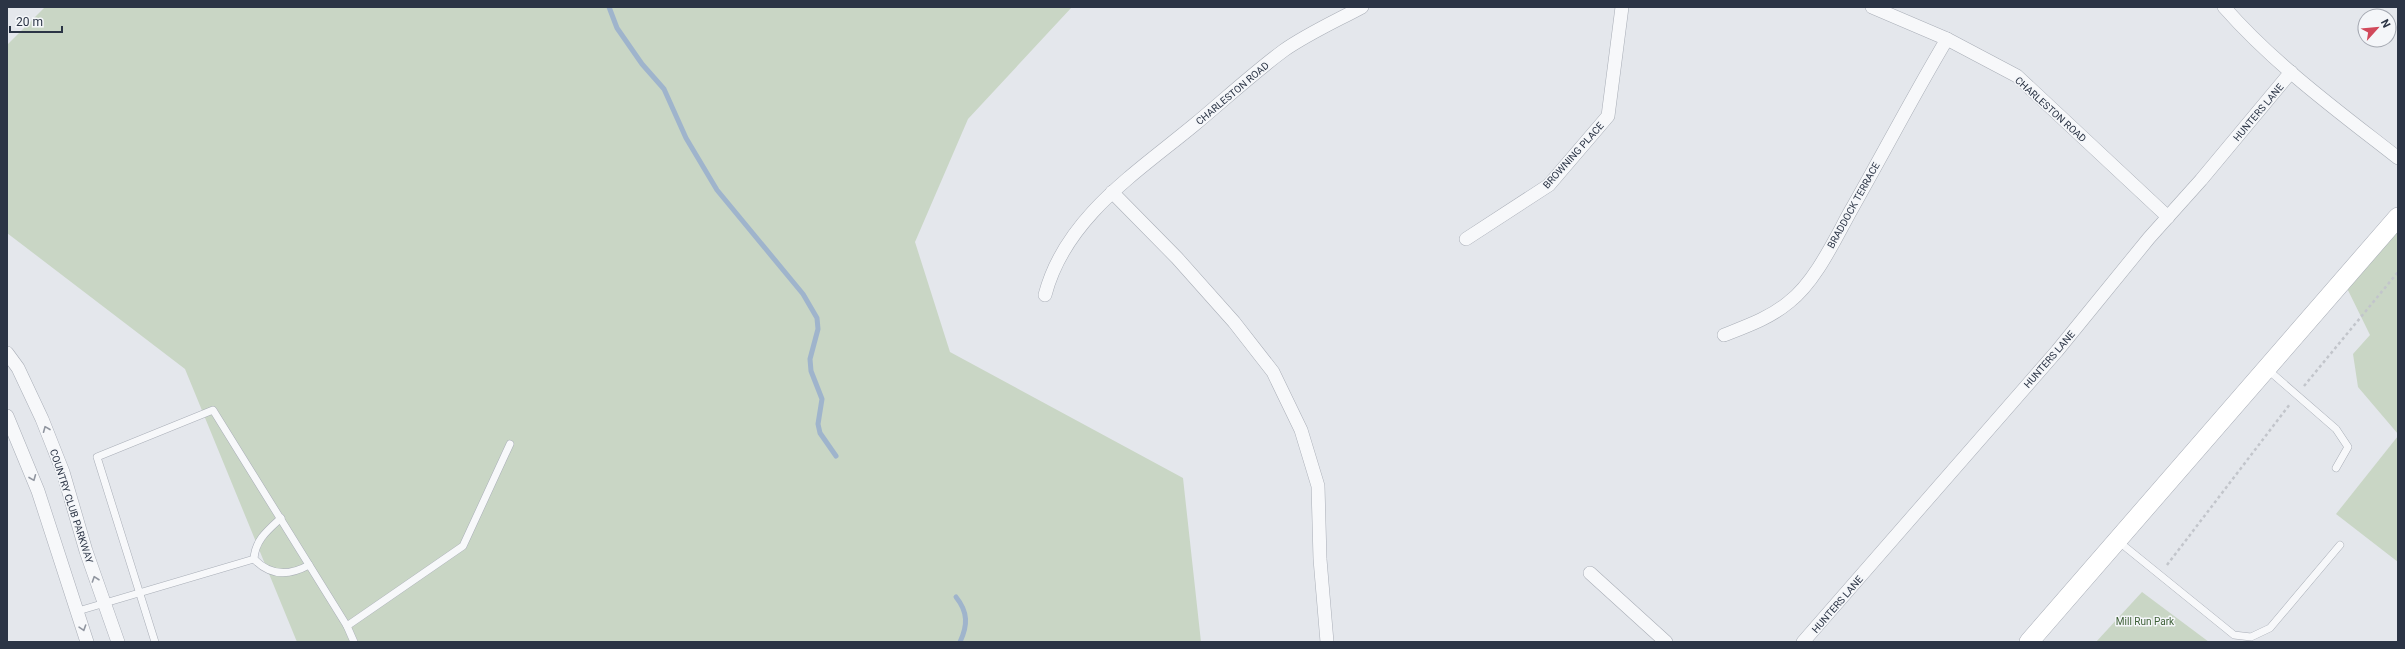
<svg xmlns="http://www.w3.org/2000/svg" width="2405" height="649" viewBox="0 0 2405 649" font-family="Roboto,sans-serif">
<rect width="100%" height="100%" fill="#e4e7ec"/>
<!-- green -->
<g fill="#c9d6c5">
<path d="M45 7H1072L968 119 915 242 950 352 1183 478 1201 642H297L185 369 7 233V48L8 44Z"/>
<path d="M2398 216V434L2358 387 2353 354 2370 335 2343 280Z"/>
<path d="M2398 436V562L2336 514Z"/>
<path d="M2142 592 2209 642H2096Z"/>
</g>
<g fill="none" stroke-linecap="round" stroke-linejoin="round">
<!-- stream -->
<g stroke="#9fb4cc" stroke-width="5">
<path d="M609 7 617 28 642 64 664 89 686 138 717 190 803 294 817 318 818 329 810 359 811 371 822 399 818 424 820 433 836 456"/>
<path d="M956 597C968 612 968 625 960 642"/>
</g>
<!-- service casing -->
<g stroke="#a9aeb7" stroke-width="8">
<g id="service">
<path d="M2267 369 2336 429 2348 447 2336 468"/>
<path d="M281 518C268 530 255 540 254 559 270 576 289 576 309 565"/>
<path d="M2118 541 2234 635 2251 637 2270 628 2340 545"/>
<path d="M78 611 254 559"/>
<path d="M347 626 463 546 510 444"/>
<path d="M155 642 97 457 213 410 347 626 354 642"/>
</g>
</g>
<!-- minor casing -->
<g stroke="#a9aeb7" stroke-width="14">
<g id="minor">
<path d="M1872 7 1947 39 2017 76 2168 217"/>
<path d="M2224 7C2275 65 2338 111 2398 158"/>
<path d="M1112 192 1177 258 1234 322 1273 372 1301 430 1318 486 1320 559 1327 642"/>
<path d="M1466 239 1549 185 1608 116 1622 7"/>
<path d="M1045 295C1065 218 1136 173 1194 125 1223 101 1252 74 1283 51 1307 34 1336 21 1362 7"/>
<path d="M1724 335C1747 326 1770 318 1789 302 1815 282 1834 241 1850 212 1883 154 1913 96 1947 39"/>
<path d="M7 353 18 368 42 419 63 472 86 551 118 642"/>
<path d="M7 416 38 491 87 642"/>
<path d="M1590 573 1666 642"/>
<path d="M1803 642 2057 351 2149 238 2201 180 2291 72"/>
</g>
</g>
<!-- secondary casing -->
<g stroke="#a9aeb7" stroke-width="20">
<path id="secondary" d="M2029 642 2398 217"/>
</g>
<!-- path -->
<g stroke="#c2c5cb" stroke-width="2.5" stroke-dasharray="3 3" stroke-linecap="butt">
<path d="M2304 386 2398 272"/>
<path d="M2167 565 2290 404"/>
</g>
<!-- service -->
<use href="#service" stroke="#f7f8fa" stroke-width="7"/>
<!-- minor -->
<use href="#minor" stroke="#f7f8fa" stroke-width="13"/>
<!-- secondary -->
<use href="#secondary" stroke="#fff" stroke-width="19"/>
</g>
<!-- one-way arrows -->
<defs><path id="oneway-chevron" d="M-2-3.5L2.5 0L-2 3.5" fill="none" stroke-width="1.6" stroke-linecap="round" stroke-linejoin="round"/></defs>
<g stroke="#9196a0">
<use href="#oneway-chevron" transform="translate(46 429) rotate(-112)"/>
<use href="#oneway-chevron" transform="translate(33 478) rotate(68)"/>
<use href="#oneway-chevron" transform="translate(95 579) rotate(-109)"/>
<use href="#oneway-chevron" transform="translate(83 628) rotate(72)"/>
</g>
<g text-anchor="middle" stroke-width="3" stroke-linejoin="round" paint-order="stroke">
<!-- street labels -->
<g font-size="10" fill="#2b3445" stroke="#f4f6f9">
<text transform="translate(1232 93) rotate(-40)" y="4">CHARLESTON ROAD</text>
<text transform="translate(2051 109) rotate(42)" y="4">CHARLESTON ROAD</text>
<text transform="translate(2258 112) rotate(-50)" y="4">HUNTERS LANE</text>
<text transform="translate(1573 155) rotate(-48)" y="4">BROWNING PLACE</text>
<text transform="translate(1853 205) rotate(-61)" y="4">BRADDOCK TERRACE</text>
<text transform="translate(2049 359) rotate(-49)" y="4">HUNTERS LANE</text>
<text transform="translate(72 506) rotate(72)" y="4">COUNTRY CLUB PARKWAY</text>
<text transform="translate(1837 604) rotate(-49)" y="4">HUNTERS LANE</text>
</g>
<!-- park labels -->
<g font-size="10" fill="#3f6138" stroke="#f4f6f9">
<text x="2145" y="625">Mill Run Park</text>
</g>
</g>
<!-- border -->
<rect width="2405" height="649" fill="none" stroke="#2b3445" stroke-width="16"/>
<!-- north arrow -->
<g transform="translate(2377 28) rotate(63)"><circle r="19" fill="#f4f6f9" stroke="#a4a8b1"/>
<path d="M0-3L7 15L0 10L-7 15Z" fill="#d1495b"/>
<text y="-6" font-size="11" font-weight="bold" text-anchor="middle" fill="#2b3445">N</text>
</g>
<!-- scale -->
<path d="M10 26v6h52v-6" fill="none" stroke="#2b3445" stroke-width="2"/>
<text x="16" y="26" font-size="12" fill="#2b3445" stroke="#f4f6f9" stroke-width="3" paint-order="stroke">20 m</text>
</svg>
